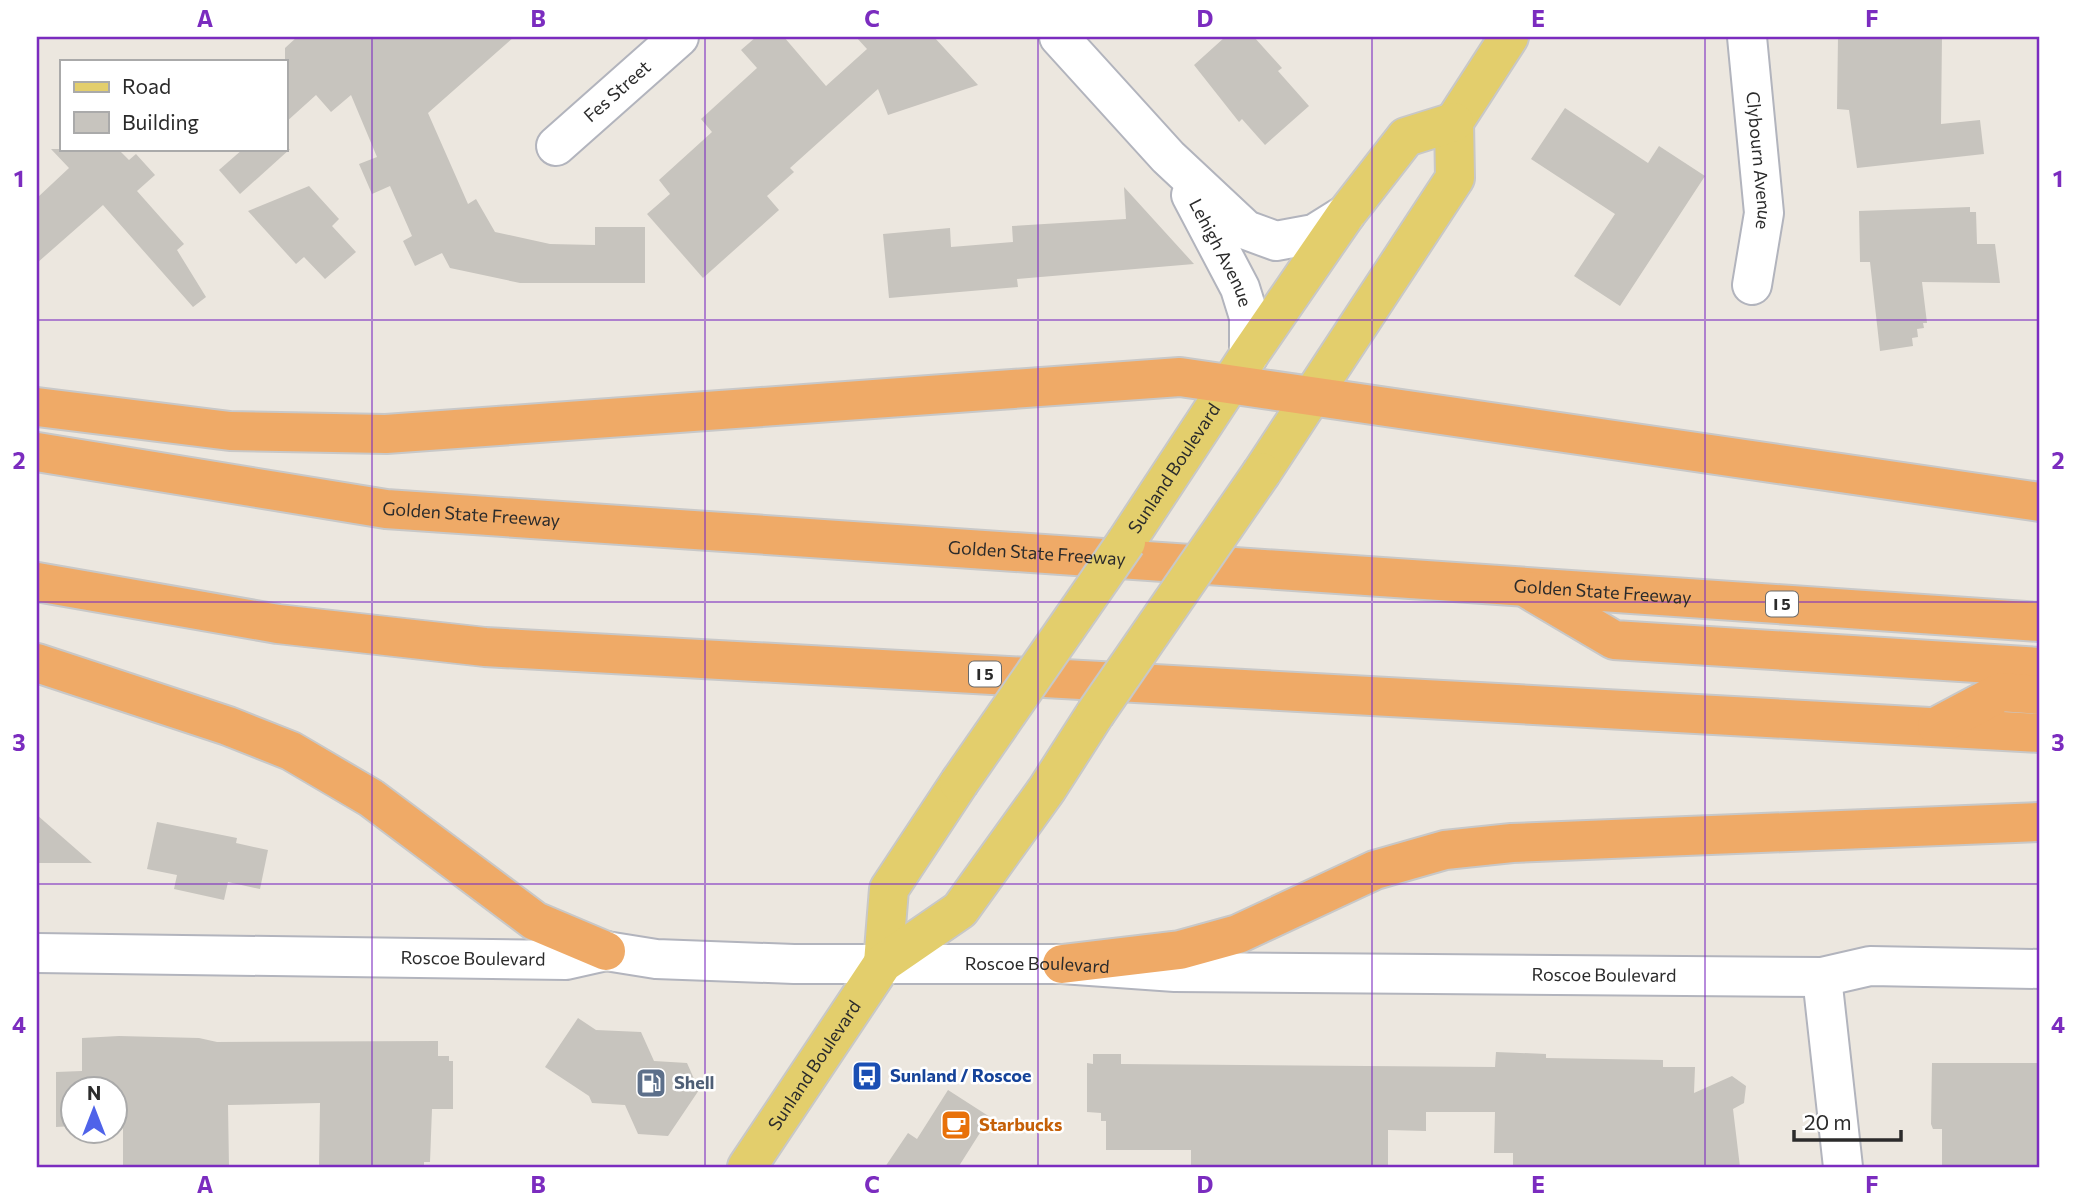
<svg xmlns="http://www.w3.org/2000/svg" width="2077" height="1204" viewBox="0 0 2077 1204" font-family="Commissioner,sans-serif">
<rect width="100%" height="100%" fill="#ece7df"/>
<!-- building -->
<g fill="#c7c4be">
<path d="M297 37H514L428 113 468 204 476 199 495 232 550 244 595 245V227H645V283H520L450 268 442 253 415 266 403 241 412 236 390 186 372 194 359 164 377 157 351 95 331 112 316 95 285 123V48Z"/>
<path d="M756 37H784L826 86 867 49 856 37H934L978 85 888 115 878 89 790 168 794 172 767 196 779 210 703 278 647 214 670 194 659 180 712 132 701 119 757 68 741 50Z"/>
<path d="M1225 37H1254L1282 68 1278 71 1309 106 1265 145 1242 119 1239 122 1194 65Z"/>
<path d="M1838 37H1942L1941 124 1980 120 1984 154 1857 168 1849 110 1837 109Z"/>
<path d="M1565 108 1648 163 1659 146 1705 176 1620 306 1574 276 1615 214 1531 159Z"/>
<path d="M51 149H118L129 160 136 154 155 175 137 191 184 244 177 250 206 297 193 307 103 205 37 263V198L69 168Z"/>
<path d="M243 149H290L240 194 219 170Z"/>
<path d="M309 186 339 219 332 226 356 252 325 279 304 257 296 264 248 211Z"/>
<path d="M1124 187 1194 264 1017 279 1018 287 889 298 883 234 950 228 951 247 1013 242 1012 226 1126 219Z"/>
<path d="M1970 207V212H1976L1977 244H1995L2000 283 1922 282 1927 323H1923L1924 328 1917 329 1918 337 1912 338 1913 346 1880 351 1870 262H1860L1859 211Z"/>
<path d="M37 815 92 863H37Z"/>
<path d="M157 822 237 838 236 843 268 850 260 889 228 882 224 900 174 889 177 875 147 869Z"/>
<path d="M578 1018 596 1030 641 1032 654 1061 687 1063 699 1090 668 1136 638 1134 625 1105 592 1103 589 1096 545 1067Z"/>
<path d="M119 1036 199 1038 217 1042 438 1041V1056H449V1061H453V1109H432L430 1162H424V1167H319L320 1103 228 1105 229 1167H123V1125H116V1088H74V1126L56 1127V1072L82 1071V1038Z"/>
<path d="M1496 1052 1546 1054V1058L1663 1060V1067H1695L1694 1093 1732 1076 1746 1086 1744 1103 1733 1109 1740 1167H1513V1153H1494L1495 1112H1426V1131L1388 1130V1167H1191V1150H1106V1121H1101V1113L1087 1112V1063L1093 1064V1054H1121V1064L1495 1067Z"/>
<path d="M1932 1063H2039L2040 1167H1942V1129H1933L1931 1124Z"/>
<path d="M948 1090 990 1117 959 1166 962 1167H885L908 1133 917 1139Z"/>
</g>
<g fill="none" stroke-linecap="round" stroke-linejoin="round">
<!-- minor casing -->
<g stroke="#b2b4bd" stroke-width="42">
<g id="minor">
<path d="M1059 37 1168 157 1246 230 1276 241 1314 234 1346 214"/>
<path id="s1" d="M1747 37 1764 213 1752 285"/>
<path id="s2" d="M556 146 679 37"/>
<path id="s3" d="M1191 195 1240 288 1249 317V355"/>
<path id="s4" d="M37 953 566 960 606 951"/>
<path d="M1822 977 1843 1167"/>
</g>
</g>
<!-- secondary casing -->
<g stroke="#b2b4bd" stroke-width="42">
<g id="secondary">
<path id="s5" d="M606 951 656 959 794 964H1062L1175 972 1822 977 1870 966 2040 969"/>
</g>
</g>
<!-- primary casing -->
<g stroke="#c8c8c8" stroke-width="42">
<g id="primary">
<path d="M1262 472 1455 178 1454 122 1509 37"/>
<path id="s6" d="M1126 542 1249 355 1346 214 1406 137 1454 122"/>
<path d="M883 963 889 889 959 783"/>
<path id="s7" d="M747 1167 883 963 960 910 1047 789 1095 714"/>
</g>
</g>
<!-- motorway casing -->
<g stroke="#c8c8c8" stroke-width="42">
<g id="motorway">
<path d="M37 407 230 431 386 434 1180 377 2040 502"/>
<path id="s8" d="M37 452 386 509 2040 622"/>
<path d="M37 582 278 624 485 647 2040 733"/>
<path d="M1531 591 1614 640 2040 667"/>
<path d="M37 663 228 726 291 751 371 798 535 921 606 951"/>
<path d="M1937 726 2001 692 2040 695"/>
<path d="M1062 964 1180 950 1238 934 1375 870 1445 850 1512 843 2040 822"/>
</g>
</g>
<!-- minor -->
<use href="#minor" stroke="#fff" stroke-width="38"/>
<!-- secondary -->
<use href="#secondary" stroke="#fff" stroke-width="38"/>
<!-- primary -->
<use href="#primary" stroke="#e3ce6c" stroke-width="38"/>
<!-- motorway -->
<use href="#motorway" stroke="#efaa67" stroke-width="38"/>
<!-- primary-bridge casing -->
<g stroke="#c8c8c8" stroke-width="42" stroke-linecap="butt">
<g id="primary-bridge">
<path d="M1095 714 1262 472"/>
<path d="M959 783 1126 542"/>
</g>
</g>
<!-- primary-bridge -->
<use href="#primary-bridge" stroke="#e3ce6c" stroke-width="38"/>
</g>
<!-- grid -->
<path fill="none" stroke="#7b2cbf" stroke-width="2" stroke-opacity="0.55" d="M372 37V1167M705 37V1167M1038 37V1167M1372 37V1167M1705 37V1167M37 320H2040M37 602H2040M37 884H2040"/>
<!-- icons -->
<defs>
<g id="bus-square" transform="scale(1.575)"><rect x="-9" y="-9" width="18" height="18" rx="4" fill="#1a4fb4" stroke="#fff"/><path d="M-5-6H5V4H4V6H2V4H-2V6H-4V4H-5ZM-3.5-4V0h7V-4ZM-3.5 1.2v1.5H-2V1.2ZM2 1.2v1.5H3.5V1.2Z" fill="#fff"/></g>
<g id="fuel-square" transform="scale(1.575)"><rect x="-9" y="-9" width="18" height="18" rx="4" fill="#5c6f8a" stroke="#fff"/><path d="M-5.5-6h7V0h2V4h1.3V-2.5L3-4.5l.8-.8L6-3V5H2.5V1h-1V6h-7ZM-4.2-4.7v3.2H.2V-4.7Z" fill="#fff"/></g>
<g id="cafe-square" transform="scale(1.575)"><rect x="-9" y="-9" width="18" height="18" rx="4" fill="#e8710a" stroke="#fff"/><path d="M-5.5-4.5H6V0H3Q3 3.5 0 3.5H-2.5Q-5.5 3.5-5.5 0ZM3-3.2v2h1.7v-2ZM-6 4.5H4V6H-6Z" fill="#fff"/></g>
</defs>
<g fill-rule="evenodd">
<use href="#bus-square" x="867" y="1076"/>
<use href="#fuel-square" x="651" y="1083"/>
<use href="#cafe-square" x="956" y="1125"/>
</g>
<g text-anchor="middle" stroke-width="5" stroke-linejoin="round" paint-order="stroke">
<!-- shield labels -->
<g fill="#fff" stroke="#6b6b6b" stroke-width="2">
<rect x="1766" y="591.5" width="32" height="25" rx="5"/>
<rect x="969" y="661.5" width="32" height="25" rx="5"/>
</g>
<g font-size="16" font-weight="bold" fill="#2b2b2b">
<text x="1782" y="610">I 5</text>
<text x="985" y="680">I 5</text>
</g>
<!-- street labels -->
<g font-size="18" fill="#2b2b2b" stroke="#fff">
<text dy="6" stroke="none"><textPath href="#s2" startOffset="82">Fes Street</textPath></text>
<text dy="6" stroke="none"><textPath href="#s1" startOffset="124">Clybourn Avenue</textPath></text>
<text dy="6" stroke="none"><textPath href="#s3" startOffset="65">Lehigh Avenue</textPath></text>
<text dy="6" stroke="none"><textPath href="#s6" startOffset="88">Sunland Boulevard</textPath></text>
<text dy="6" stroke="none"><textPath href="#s8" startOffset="439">Golden State Freeway</textPath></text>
<text dy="6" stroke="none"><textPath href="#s8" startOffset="1006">Golden State Freeway</textPath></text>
<text dy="6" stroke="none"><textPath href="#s8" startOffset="1573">Golden State Freeway</textPath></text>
<text dy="6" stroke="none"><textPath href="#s4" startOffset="436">Roscoe Boulevard</textPath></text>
<text dy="6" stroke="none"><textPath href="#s5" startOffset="432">Roscoe Boulevard</textPath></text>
<text dy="6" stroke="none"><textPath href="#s5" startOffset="999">Roscoe Boulevard</textPath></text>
<text dy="6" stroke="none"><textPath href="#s7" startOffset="122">Sunland Boulevard</textPath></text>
</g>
<!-- transit labels -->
<g font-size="18" font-weight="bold" fill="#164399" stroke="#fff" text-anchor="start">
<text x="890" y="1082">Sunland / Roscoe</text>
</g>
<!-- service labels -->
<g font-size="18" font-weight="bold" fill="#4e5e75" stroke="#fff" text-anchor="start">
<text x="674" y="1089">Shell</text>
</g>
<!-- food labels -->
<g font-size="18" font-weight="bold" fill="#c56008" stroke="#fff" text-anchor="start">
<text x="979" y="1131">Starbucks</text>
</g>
</g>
<!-- border -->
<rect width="2077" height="1204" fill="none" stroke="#ffffff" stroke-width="77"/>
<!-- legend -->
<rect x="60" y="60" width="228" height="91" fill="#ffffff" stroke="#aaaaaa" stroke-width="2"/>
<rect x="74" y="82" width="35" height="10" fill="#e3ce6c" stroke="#aaaaaa" stroke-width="2"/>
<text x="122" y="94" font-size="21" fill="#2b2b2b">Road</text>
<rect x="74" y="112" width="35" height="21" fill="#c7c4be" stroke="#aaaaaa" stroke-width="2"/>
<text x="122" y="130" font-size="21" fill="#2b2b2b">Building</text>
<!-- north arrow -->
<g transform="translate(94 1110)"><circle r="33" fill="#ffffff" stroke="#aaaaaa" stroke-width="2"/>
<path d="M0-5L12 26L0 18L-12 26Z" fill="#4f63e9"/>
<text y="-10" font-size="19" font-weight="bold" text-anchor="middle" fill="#2b2b2b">N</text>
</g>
<!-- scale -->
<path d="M1794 1130v10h107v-10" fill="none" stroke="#2b2b2b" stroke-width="3.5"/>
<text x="1804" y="1130" font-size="21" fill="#2b2b2b" stroke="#ffffff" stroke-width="5" paint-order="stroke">20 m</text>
<rect x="38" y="38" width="2000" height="1128" fill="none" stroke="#7b2cbf" stroke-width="2.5"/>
<g font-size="23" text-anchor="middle" font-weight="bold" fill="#7b2cbf">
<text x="205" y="27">A</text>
<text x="538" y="27">B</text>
<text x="872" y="27">C</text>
<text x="1205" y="27">D</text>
<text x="1538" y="27">E</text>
<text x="1872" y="27">F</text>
<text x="19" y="187">1</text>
<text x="2058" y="187">1</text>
<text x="19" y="469">2</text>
<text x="2058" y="469">2</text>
<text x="19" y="751">3</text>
<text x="2058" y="751">3</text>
<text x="19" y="1033">4</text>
<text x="2058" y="1033">4</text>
<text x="205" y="1193">A</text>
<text x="538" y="1193">B</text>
<text x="872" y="1193">C</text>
<text x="1205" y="1193">D</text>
<text x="1538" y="1193">E</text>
<text x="1872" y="1193">F</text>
</g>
</svg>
